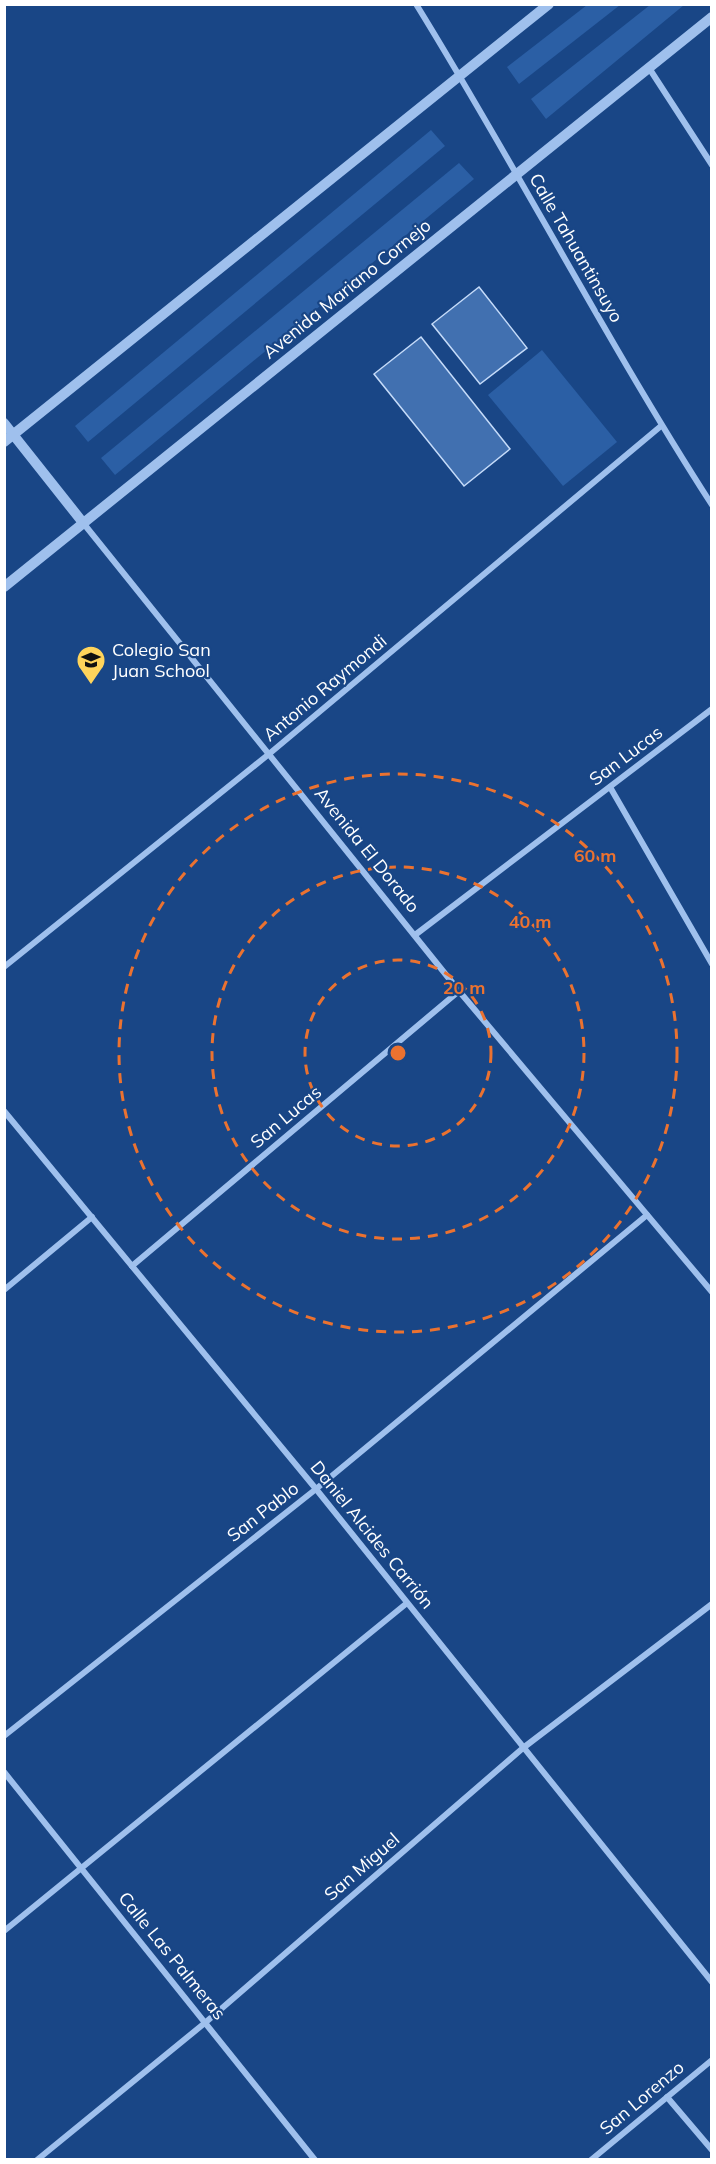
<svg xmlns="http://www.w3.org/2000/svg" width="716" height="2164" viewBox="0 0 716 2164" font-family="Mulish,sans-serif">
<rect width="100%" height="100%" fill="#194686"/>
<!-- green -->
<g fill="#2b5fa5">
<path d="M587 5H620L519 84 507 67Z"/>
<path d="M650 5H684L546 119 531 99Z"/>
<path d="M431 130 445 146 88 442 75 426Z"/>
<path d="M459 163 474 179 115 475 101 458Z"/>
<path d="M542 350 617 442 563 486 488 395Z"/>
</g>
<!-- building -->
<g fill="#4170b0" stroke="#c5dbf9" stroke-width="1.5">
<path d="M479 287 527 348 480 384 432 324Z"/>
<path d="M421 337 510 449 464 486 374 374Z"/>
</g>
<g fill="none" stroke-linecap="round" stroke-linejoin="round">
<!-- minor -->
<g stroke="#9fc0ed" stroke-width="6">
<path d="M416 4C518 169 607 342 712 505"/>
<path d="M649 68 712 165"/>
<path d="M84 524 459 991 712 1292"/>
<path d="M610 787 712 964"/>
<path d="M415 935 712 709"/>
<path d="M4 967 269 754 661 426"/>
<path d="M4 1111 316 1489 712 1982"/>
<path d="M132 1266 459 991"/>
<path d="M4 1290 92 1217"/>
<path d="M4 1736 316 1489 647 1215"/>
<path d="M4 1772 315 2160"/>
<path d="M4 1931 407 1603"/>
<path d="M667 2097 712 2150"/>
<path d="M37 2160 206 2022 523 1748 712 1604"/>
<path d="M591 2160 712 2060"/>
</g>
<!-- tertiary -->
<g stroke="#9fc0ed" stroke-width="10">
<path d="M4 423 84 524"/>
<path d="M4 442 549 4"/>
<path d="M4 587 712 17"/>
</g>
</g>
<!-- distance rings -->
<g fill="none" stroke="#eb7230" stroke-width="3" stroke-dasharray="10 8">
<circle cx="398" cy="1053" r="93"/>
<circle cx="398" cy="1053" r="186"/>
<circle cx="398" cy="1053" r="279"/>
</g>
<!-- icons -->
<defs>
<g id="school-pin" transform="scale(1.5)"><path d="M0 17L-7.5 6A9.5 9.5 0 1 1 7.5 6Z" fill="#ffd45b" stroke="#194686"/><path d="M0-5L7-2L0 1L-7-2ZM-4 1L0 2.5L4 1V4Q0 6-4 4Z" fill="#111"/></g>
</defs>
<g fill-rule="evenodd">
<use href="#school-pin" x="91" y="660"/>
</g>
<g text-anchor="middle" stroke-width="4.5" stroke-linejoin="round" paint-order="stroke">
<!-- street labels -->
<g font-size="18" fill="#fff" stroke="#194686">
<text transform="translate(576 248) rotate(60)" y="6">Calle Tahuantinsuyo</text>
<text transform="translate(347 289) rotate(-39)" y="6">Avenida Mariano Cornejo</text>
<text transform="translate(325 688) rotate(-40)" y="6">Antonio Raymondi</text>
<text transform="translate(626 756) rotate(-37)" y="6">San Lucas</text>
<text transform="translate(367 850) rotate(51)" y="6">Avenida El Dorado</text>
<text transform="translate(286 1117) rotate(-40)" y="6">San Lucas</text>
<text transform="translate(263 1512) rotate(-38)" y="6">San Pablo</text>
<text transform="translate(372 1535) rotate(51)" y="6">Daniel Alcides Carrión</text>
<text transform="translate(362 1867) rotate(-41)" y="6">San Miguel</text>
<text transform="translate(172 1956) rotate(51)" y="6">Calle Las Palmeras</text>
<text transform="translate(642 2098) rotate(-40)" y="6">San Lorenzo</text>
</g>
<!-- poi labels -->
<g font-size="18" fill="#fff" stroke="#194686" text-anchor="start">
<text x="112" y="656">Colegio San<tspan x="112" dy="21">Juan School</tspan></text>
</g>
</g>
<circle cx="398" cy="1053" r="9" fill="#eb7230" stroke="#194686" stroke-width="3"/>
<g font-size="18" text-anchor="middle" font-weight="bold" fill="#eb7230" stroke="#194686" stroke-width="4.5" stroke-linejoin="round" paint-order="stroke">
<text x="595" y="862">60 m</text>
<text x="530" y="928">40 m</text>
<text x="464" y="994">20 m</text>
</g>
<!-- border -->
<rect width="716" height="2164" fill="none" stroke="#ffffff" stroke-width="12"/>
</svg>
